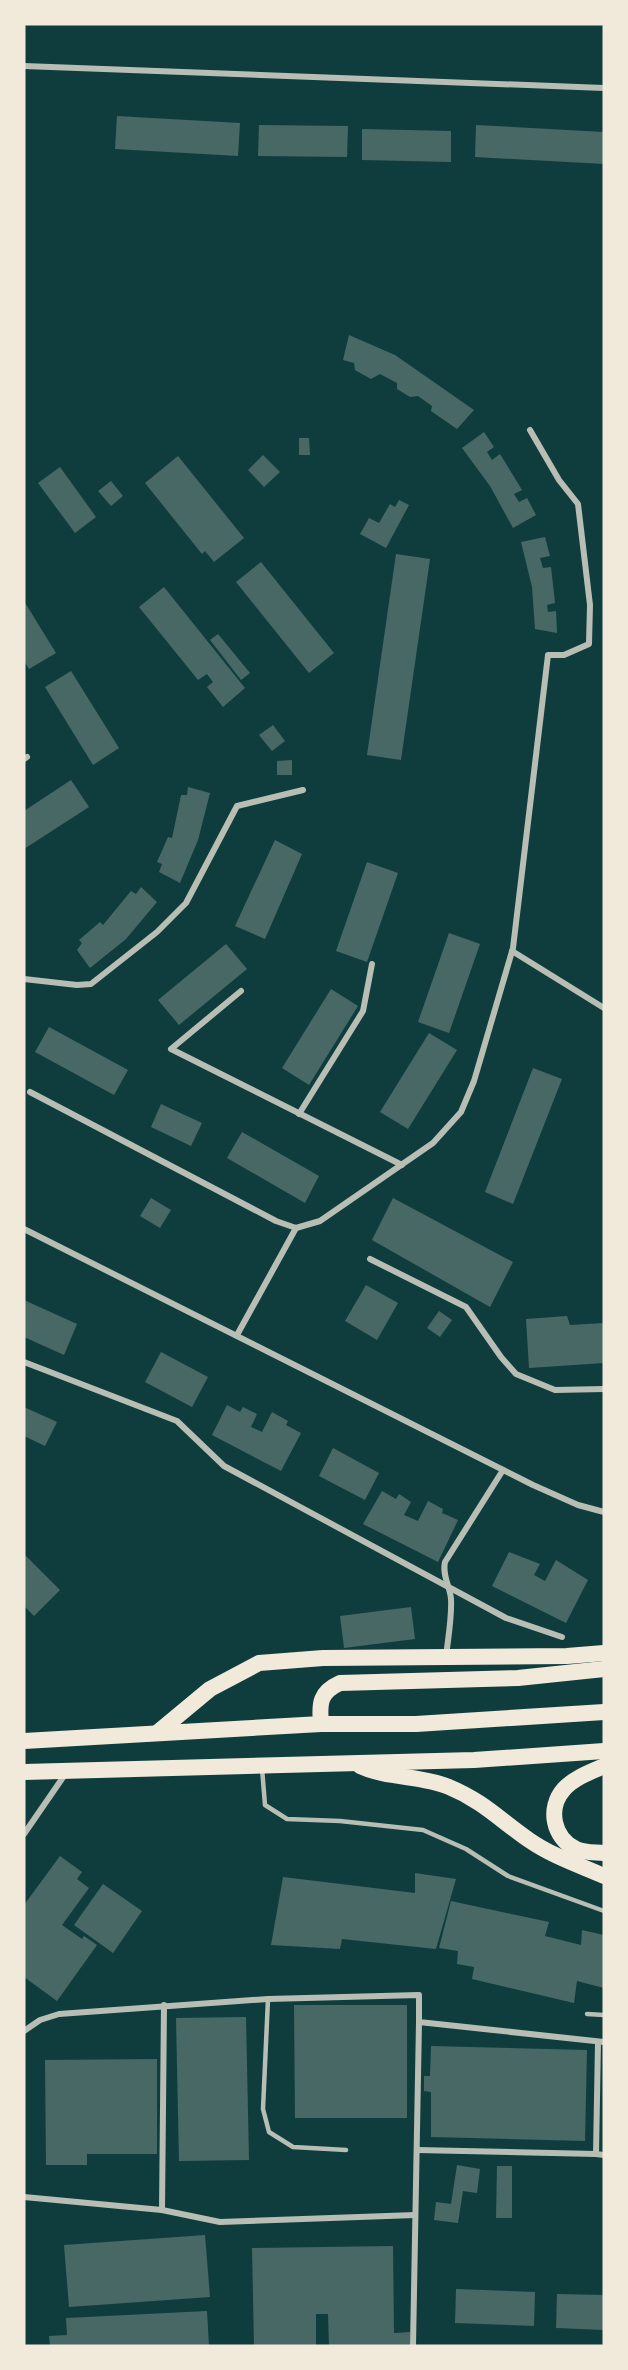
<svg xmlns="http://www.w3.org/2000/svg" width="628" height="2370" viewBox="0 0 628 2370" font-family="'DM Sans',sans-serif">
<rect width="100%" height="100%" fill="#0f3d3e"/>
<!-- building -->
<g fill="#486865">
<path d="M117 116 240 123 238 156 115 149Z"/>
<path d="M259 125 348 126 347 157 258 156Z"/>
<path d="M476 125 604 132V164L475 157Z"/>
<path d="M362 129 451 131V162L362 160Z"/>
<path d="M349 335 395 355 474 410 457 429 431 411 432 406 418 396 410 397 397 389V383L380 374 371 379 355 370 354 363 343 360Z"/>
<path d="M484 432 494 447 487 452 492 460 500 454 522 490 514 494 519 502 527 498 536 515 513 528 490 486 462 448Z"/>
<path d="M299 438H309L310 455H299Z"/>
<path d="M263 455 280 472 264 487 248 470Z"/>
<path d="M178 456 244 538 214 562 205 551 202 554 145 483Z"/>
<path d="M60 467 96 517 75 533 38 483Z"/>
<path d="M111 481 123 496 111 506 98 491Z"/>
<path d="M399 500 409 505 386 548 360 534 369 518 379 523 390 504 395 507Z"/>
<path d="M545 537 550 556 540 558 543 568 551 567 555 603 547 605 548 612 556 611 557 633 535 629 532 587 521 542Z"/>
<path d="M396 554 430 559 401 760 367 755Z"/>
<path d="M261 562 334 653 309 673 236 582Z"/>
<path d="M164 587 245 688 223 707 207 687 213 682 207 674 198 680 139 607Z"/>
<path d="M24 601 56 653 29 669 24 661Z"/>
<path d="M218 634 250 673 241 680 210 640Z"/>
<path d="M71 671 119 748 93 765 45 687Z"/>
<path d="M273 725 285 741 272 751 259 735Z"/>
<path d="M292 760V775H277V761Z"/>
<path d="M71 780 89 807 24 849V811Z"/>
<path d="M188 787 210 793 198 840 180 883 159 872 162 864 157 862 168 837 172 838 181 795H187Z"/>
<path d="M275 840 302 854 265 939 235 926Z"/>
<path d="M367 862 398 873 367 962 336 951Z"/>
<path d="M141 887 157 902 126 939 90 968 77 950 82 943 79 940 100 922 103 925 131 891 136 894Z"/>
<path d="M449 933 480 944 449 1033 418 1022Z"/>
<path d="M226 944 247 969 179 1025 158 1000Z"/>
<path d="M331 989 358 1006 309 1085 282 1068Z"/>
<path d="M49 1027 128 1070 114 1095 35 1052Z"/>
<path d="M429 1033 457 1050 408 1129 380 1112Z"/>
<path d="M533 1068 562 1079 513 1204 485 1192Z"/>
<path d="M161 1104 202 1123 191 1146 151 1127Z"/>
<path d="M242 1132 319 1176 305 1203 227 1158Z"/>
<path d="M151 1198 171 1210 160 1228 140 1216Z"/>
<path d="M393 1198 513 1262 490 1307 372 1240Z"/>
<path d="M366 1285 398 1303 377 1340 345 1321Z"/>
<path d="M24 1300 77 1324 64 1355 24 1337Z"/>
<path d="M439 1311 452 1320 440 1337 427 1328Z"/>
<path d="M567 1316 570 1325 604 1323V1363L529 1368 526 1319Z"/>
<path d="M161 1352 208 1377 192 1407 145 1382Z"/>
<path d="M227 1405 240 1412 243 1407 257 1414 251 1427 262 1432 272 1412 288 1421 286 1425 301 1433 281 1471 212 1435Z"/>
<path d="M24 1407 57 1422 45 1446 24 1436Z"/>
<path d="M333 1448 379 1473 365 1500 319 1476Z"/>
<path d="M382 1491 396 1499 399 1494 411 1502 404 1515 418 1521 428 1501 443 1509 442 1513 458 1520 438 1562 363 1524Z"/>
<path d="M509 1552 540 1564 534 1575 545 1581 556 1560 588 1580 566 1623 492 1586Z"/>
<path d="M24 1554 60 1590 34 1616 24 1606Z"/>
<path d="M411 1607 415 1639 344 1648 340 1616Z"/>
<path d="M60 1856 82 1872 77 1879 89 1888 62 1925 82 1939 84 1936 97 1945 57 2001 24 1977V1905Z"/>
<path d="M415 1873 456 1879 436 1949 342 1939 340 1949 271 1945 283 1877 415 1893Z"/>
<path d="M103 1884 142 1911 113 1953 74 1925Z"/>
<path d="M451 1901 549 1922 545 1936 581 1945 582 1930 604 1935V1988L577 1981 574 2003 472 1979 474 1967 457 1964 458 1951 439 1948Z"/>
<path d="M294 2005H407V2118H295Z"/>
<path d="M246 2017 249 2160 179 2161 176 2018Z"/>
<path d="M431 2046 587 2050 585 2141 431 2137V2092L424 2091V2076H430Z"/>
<path d="M157 2059V2154H87V2165H46L45 2060Z"/>
<path d="M457 2165 480 2169 477 2193 463 2191 458 2223 434 2220 436 2202 451 2204Z"/>
<path d="M497 2166H512V2218H496Z"/>
<path d="M205 2235 210 2297 69 2307 64 2245Z"/>
<path d="M393 2246 394 2333 410 2332 411 2346H329L328 2314H316V2346H254L252 2248Z"/>
<path d="M456 2289 535 2292 534 2326 455 2323Z"/>
<path d="M557 2294 604 2295V2330L556 2328Z"/>
<path d="M207 2311 209 2346H50L49 2336 67 2335 66 2318Z"/>
</g>
<g fill="none" stroke-linecap="round" stroke-linejoin="round">
<!-- service -->
<g stroke="#b8beb3" stroke-width="4.5">
<path d="M262 1768 265 1805 287 1819 340 1821 423 1830 466 1849 508 1876 604 1911"/>
<path d="M268 1999 263 2109 269 2132 293 2147 346 2150"/>
<path d="M587 2014 604 2015"/>
</g>
<!-- minor -->
<g stroke="#b8beb3" stroke-width="6">
<path d="M24 66 604 88"/>
<path d="M24 759 27 757"/>
<path d="M512 951 604 1008"/>
<path d="M24 979 77 985 91 984 157 932 186 903 237 806 303 790"/>
<path d="M241 991 171 1049 402 1165"/>
<path d="M30 1092 276 1221 296 1228 320 1221 433 1143 461 1112 474 1081 513 948 548 655H564L589 644 590 605 578 504 559 480 530 430"/>
<path d="M299 1114 363 1011 372 964"/>
<path d="M24 1229 533 1485 578 1505 604 1512"/>
<path d="M370 1259 466 1307 501 1357 516 1374 555 1390 604 1389"/>
<path d="M237 1335 296 1228"/>
<path d="M24 1362 177 1421 224 1466 506 1618 562 1637"/>
<path d="M446 1657C448 1638 452 1618 451 1599 450 1586 442 1576 445 1562L503 1470"/>
<path d="M24 1834 66 1773"/>
<path d="M24 2031 40 2020 59 2014 268 1999 419 1995V2022L604 2042"/>
<path d="M598 2042 596 2154 604 2155"/>
<path d="M417 2150 596 2154"/>
<path d="M24 2197 162 2210 220 2222 415 2215"/>
<path d="M162 2210 164 2005"/>
<path d="M413 2346 419 2022"/>
</g>
<!-- trunk -->
<g stroke="#f1e9da" stroke-width="16">
<path d="M321 1724C319 1703 320 1692 340 1683L518 1678 604 1669"/>
<path d="M157 1733 210 1689 259 1663 323 1658 567 1656 604 1653"/>
<path d="M24 1741 321 1724H416L604 1712"/>
<path d="M360 1766C388 1779 421 1775 449 1787 483 1801 500 1820 529 1840 552 1856 579 1865 604 1876"/>
<path d="M604 1766C590 1772 574 1778 564 1789 547 1808 553 1838 576 1849 585 1853 595 1852 604 1853"/>
<path d="M24 1772 474 1760 604 1751"/>
</g>
</g>
<!-- border -->
<rect width="628" height="2370" fill="none" stroke="#f1e9da" stroke-width="51"/>
</svg>
